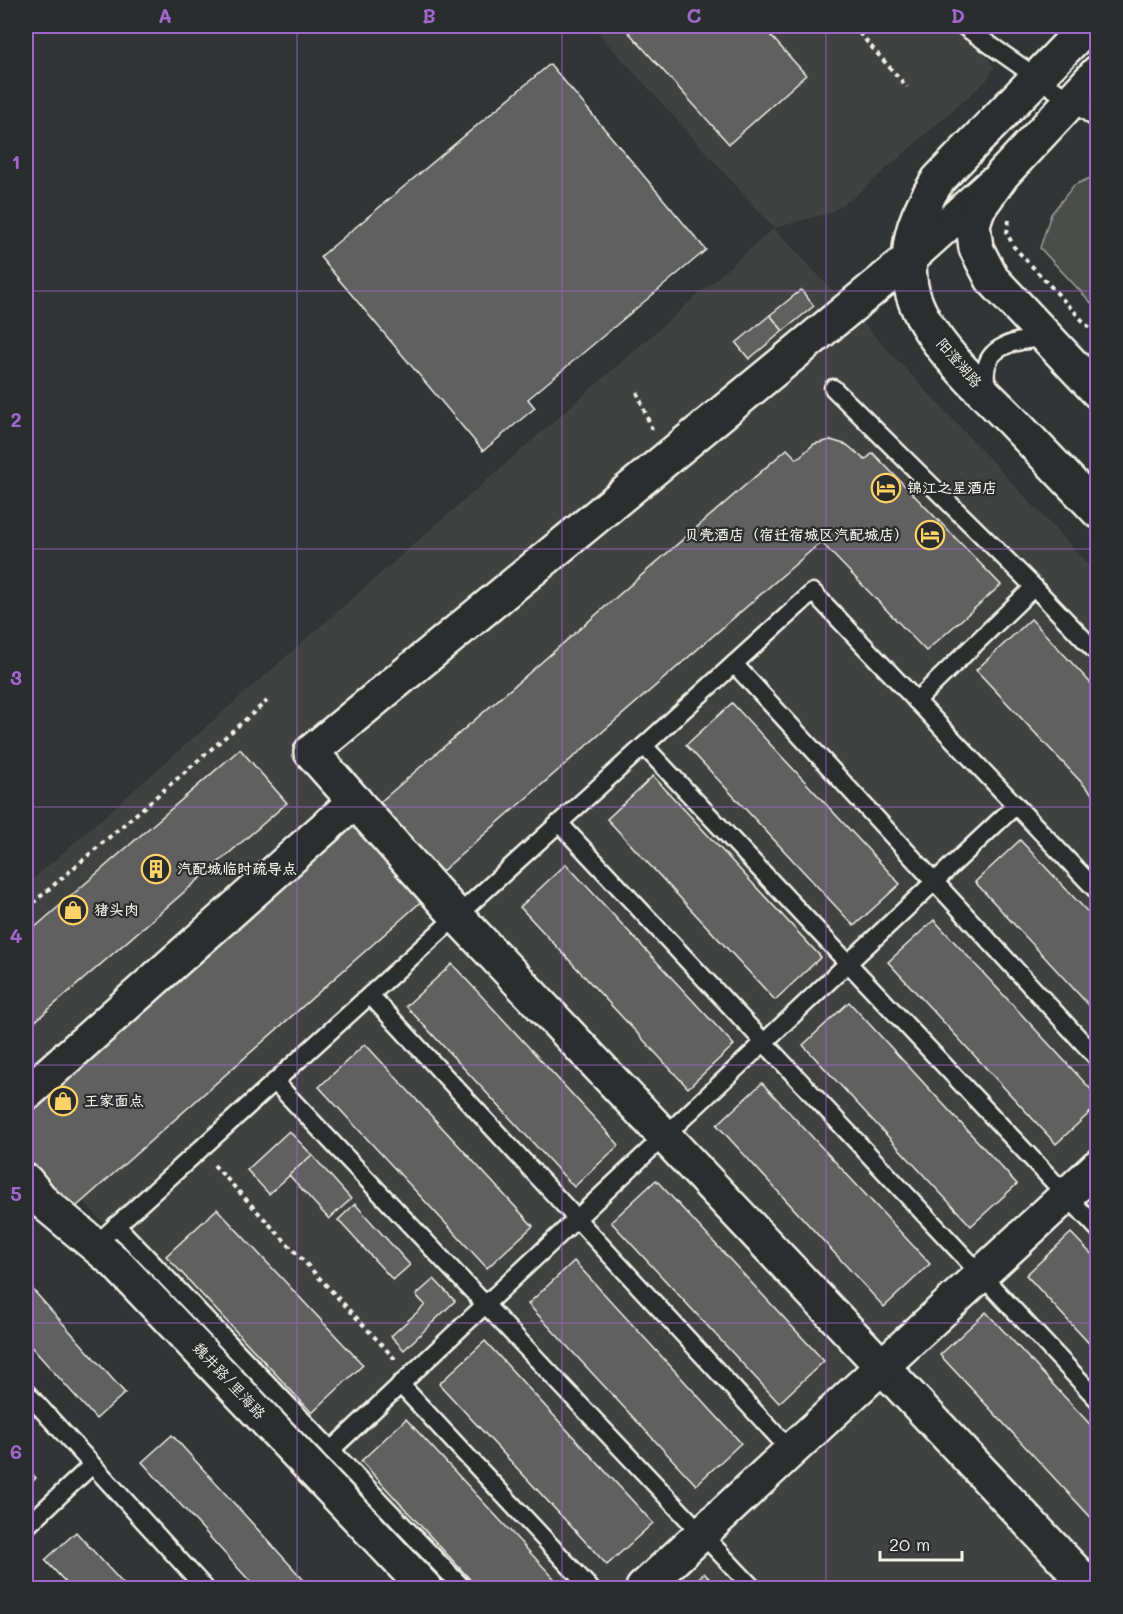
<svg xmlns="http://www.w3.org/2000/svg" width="1123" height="1614" viewBox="0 0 1123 1614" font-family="Mali,'LXGW WenKai TC',sans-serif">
<rect width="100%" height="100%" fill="#323535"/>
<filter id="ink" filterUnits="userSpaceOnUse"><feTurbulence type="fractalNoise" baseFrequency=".0167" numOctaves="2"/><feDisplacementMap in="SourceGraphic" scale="12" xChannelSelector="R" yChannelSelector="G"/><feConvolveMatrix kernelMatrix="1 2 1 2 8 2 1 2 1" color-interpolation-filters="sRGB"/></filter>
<g filter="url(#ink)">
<!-- built -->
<path fill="#404242" d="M592 26H943L984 53 994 67 986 81 853 198 829 213 774 228 1097 574V1588H445L130 1253 26 1137V885L774 228Z"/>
<!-- green -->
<path fill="#4b4d4c" stroke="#a09f9a" stroke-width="1.5" d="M1097 175V309L1040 248 1051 214 1074 185Z"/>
<!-- building -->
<g fill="#5f605f" stroke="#f4f1e8" stroke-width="1.5">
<path d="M623 26H762L806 75 729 144Z"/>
<path d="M550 64 706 250 528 399 535 408 483 451 320 257Z"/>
<path d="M801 290 814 306 783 331 770 315Z"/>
<path d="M770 315 783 331 749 359 736 343Z"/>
<path d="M831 440 847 445 865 460 873 453 1001 585 926 651 821 542 440 873 379 803 787 449 797 459 814 444Z"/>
<path d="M1031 619 1098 691V800L976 670Z"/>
<path d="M732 703 900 884 854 926 686 745Z"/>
<path d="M240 749 287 803 26 1029V935Z"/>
<path d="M653 776 821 957 775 1000 607 819Z"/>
<path d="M355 823 423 900 68 1214 26 1165V1115Z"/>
<path d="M1020 840 1098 923V1015L975 882Z"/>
<path d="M566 864 734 1045 688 1088 520 907Z"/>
<path d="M934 920 1098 1097V1105L1056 1144 888 962Z"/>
<path d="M452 964 619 1145 574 1187 406 1006Z"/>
<path d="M849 1002 1017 1184 971 1226 803 1045Z"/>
<path d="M365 1044 533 1226 487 1268 319 1087Z"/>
<path d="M762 1083 930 1264 884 1307 717 1125Z"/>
<path d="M289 1131 312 1155 269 1194 247 1170Z"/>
<path d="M312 1155 351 1199 329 1219 289 1175Z"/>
<path d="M656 1180 824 1361 779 1403 611 1222Z"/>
<path d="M355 1204 410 1265 393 1280 338 1220Z"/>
<path d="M217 1209 363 1365 312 1413 166 1256Z"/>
<path d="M1071 1233 1098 1261V1353L1026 1275Z"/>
<path d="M574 1261 741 1443 696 1485 528 1304Z"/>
<path d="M434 1279 455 1301 404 1350 391 1336 425 1305 416 1295Z"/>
<path d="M26 1282 125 1393 96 1419 26 1341Z"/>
<path d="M986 1312 1098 1433V1525L940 1355Z"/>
<path d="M485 1341 653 1523 607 1565 439 1384Z"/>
<path d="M406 1419 563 1588H478L361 1461Z"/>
<path d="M172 1435 311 1588H256L142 1462Z"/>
<path d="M26 1467 36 1478 26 1488Z"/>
<path d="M76 1532 127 1588H71L45 1560Z"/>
<path d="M704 1573 718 1588H688Z"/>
</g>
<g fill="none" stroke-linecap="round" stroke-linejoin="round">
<!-- service casing -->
<g stroke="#f4f1e8" stroke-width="21">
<g id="service">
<path d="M963 26 1098 120"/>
<path d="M833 388 1034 587 1098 654"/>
<path d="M988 391C976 347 1011 340 1046 338"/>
<path d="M734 664 1098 1059"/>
<path d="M916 701 1034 587"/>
<path d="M644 746 1098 1229"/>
<path d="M559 823 1098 1400"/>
<path d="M370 995 791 1451"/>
<path d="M275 1082 753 1588"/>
<path d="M116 1225 463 1588"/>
<path d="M95 1245 813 592 1098 892"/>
<path d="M400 1384 590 1588"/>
<path d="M26 1392 205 1588"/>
<path d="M331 1450 1016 805"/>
<path d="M26 1527 92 1465"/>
</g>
</g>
<!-- minor casing -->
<g stroke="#f4f1e8" stroke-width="38">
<g id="minor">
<path d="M991 185 910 258 311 752 457 916 1091 1588"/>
<path d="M26 1094 355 801"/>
<path d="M643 1588 1098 1166"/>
</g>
</g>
<!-- tertiary casing -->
<g stroke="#f4f1e8" stroke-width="38">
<path id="tertiary" d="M26 1181 43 1202 115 1262 425 1588"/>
</g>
<!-- secondary casing -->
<g stroke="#f4f1e8" stroke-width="38">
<g id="secondary">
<path d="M1087 26 938 180C917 213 906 238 910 279 914 330 978 386 1012 421 1041 451 1069 481 1098 511"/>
<path d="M1098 72 1003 174 978 209 973 224 976 248 992 279 1098 392"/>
</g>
</g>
<!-- primary casing -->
<g stroke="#f4f1e8" stroke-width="38">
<path id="primary" d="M1086 26 1098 33"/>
</g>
<!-- path -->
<g stroke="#f4f1e8" stroke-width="4" stroke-dasharray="4.5 4.5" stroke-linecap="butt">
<path d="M853 26 907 87"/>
<path d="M1009 220 1007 233 1014 247 1098 337"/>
<path d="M637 392 653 432"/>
<path d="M26 909 267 701"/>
<path d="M214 1165 395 1359"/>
</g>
<!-- service -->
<use href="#service" stroke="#2a2d2e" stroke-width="16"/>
<!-- minor -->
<use href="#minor" stroke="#2a2d2e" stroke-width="33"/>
<!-- tertiary -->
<use href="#tertiary" stroke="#2a2d2e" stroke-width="33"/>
<!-- secondary -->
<use href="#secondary" stroke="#2a2d2e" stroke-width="33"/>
<!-- primary -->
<use href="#primary" stroke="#2a2d2e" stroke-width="33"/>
</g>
</g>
<!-- grid -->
<path fill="none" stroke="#9f67cb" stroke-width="1.5" stroke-opacity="0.55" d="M297 26V1588M562 26V1588M826 26V1588M26 291H1098M26 549H1098M26 807H1098M26 1065H1098M26 1323H1098"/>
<!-- icons -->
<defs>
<g id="hotel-ring" transform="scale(1.5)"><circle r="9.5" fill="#2a2d2e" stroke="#ffd166" stroke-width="1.5"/><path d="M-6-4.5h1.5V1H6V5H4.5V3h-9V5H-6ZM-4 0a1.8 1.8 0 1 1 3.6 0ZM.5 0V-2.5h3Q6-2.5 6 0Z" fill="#ffd166"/></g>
<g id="building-ring" transform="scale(1.5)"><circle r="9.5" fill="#2a2d2e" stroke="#ffd166" stroke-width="1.5"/><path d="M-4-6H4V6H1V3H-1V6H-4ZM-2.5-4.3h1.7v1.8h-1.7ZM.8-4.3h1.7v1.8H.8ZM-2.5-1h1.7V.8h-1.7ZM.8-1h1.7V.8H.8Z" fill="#ffd166"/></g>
<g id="shop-ring" transform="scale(1.5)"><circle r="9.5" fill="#2a2d2e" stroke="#ffd166" stroke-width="1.5"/><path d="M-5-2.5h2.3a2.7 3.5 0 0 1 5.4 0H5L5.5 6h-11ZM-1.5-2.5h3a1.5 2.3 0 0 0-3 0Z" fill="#ffd166"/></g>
</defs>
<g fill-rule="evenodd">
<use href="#hotel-ring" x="886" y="488"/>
<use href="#hotel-ring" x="930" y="535"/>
<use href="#building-ring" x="156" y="869"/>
<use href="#shop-ring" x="73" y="910"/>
<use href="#shop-ring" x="63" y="1101"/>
</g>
<g text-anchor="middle" stroke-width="4.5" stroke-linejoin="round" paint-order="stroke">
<!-- street labels -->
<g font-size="15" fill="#f4f1e8" stroke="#2a2d2e">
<text transform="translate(959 363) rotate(49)" y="5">阳澄湖路</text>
<text transform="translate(229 1381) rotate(47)" y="5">魏井路/里海路</text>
</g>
<!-- poi labels -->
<g font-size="15" font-weight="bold" fill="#f4f1e8" stroke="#2a2d2e" text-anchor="start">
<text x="907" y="493">锦江之星酒店</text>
<text x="909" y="540" text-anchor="end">贝壳酒店（宿迁宿城区汽配城店）</text>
<text x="177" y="874">汽配城临时疏导点</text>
<text x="94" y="915">猪头肉</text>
<text x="84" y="1106">王家面点</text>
</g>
</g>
<!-- margin -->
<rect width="1123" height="1614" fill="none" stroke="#2a2d2e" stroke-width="66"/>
<!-- scale -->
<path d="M880 1551v9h82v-9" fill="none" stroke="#f4f1e8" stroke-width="3"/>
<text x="889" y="1551" font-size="18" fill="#f4f1e8" stroke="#2a2d2e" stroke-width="4.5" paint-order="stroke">20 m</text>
<rect x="33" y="33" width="1057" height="1548" fill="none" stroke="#9f67cb" stroke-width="2"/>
<g font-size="20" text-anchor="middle" font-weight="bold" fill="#9f67cb">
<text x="165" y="23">A</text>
<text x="429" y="23">B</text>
<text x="694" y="23">C</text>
<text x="958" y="23">D</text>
<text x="16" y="169">1</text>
<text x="16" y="427">2</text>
<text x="16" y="685">3</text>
<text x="16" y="943">4</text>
<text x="16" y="1201">5</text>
<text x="16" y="1459">6</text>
</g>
</svg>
